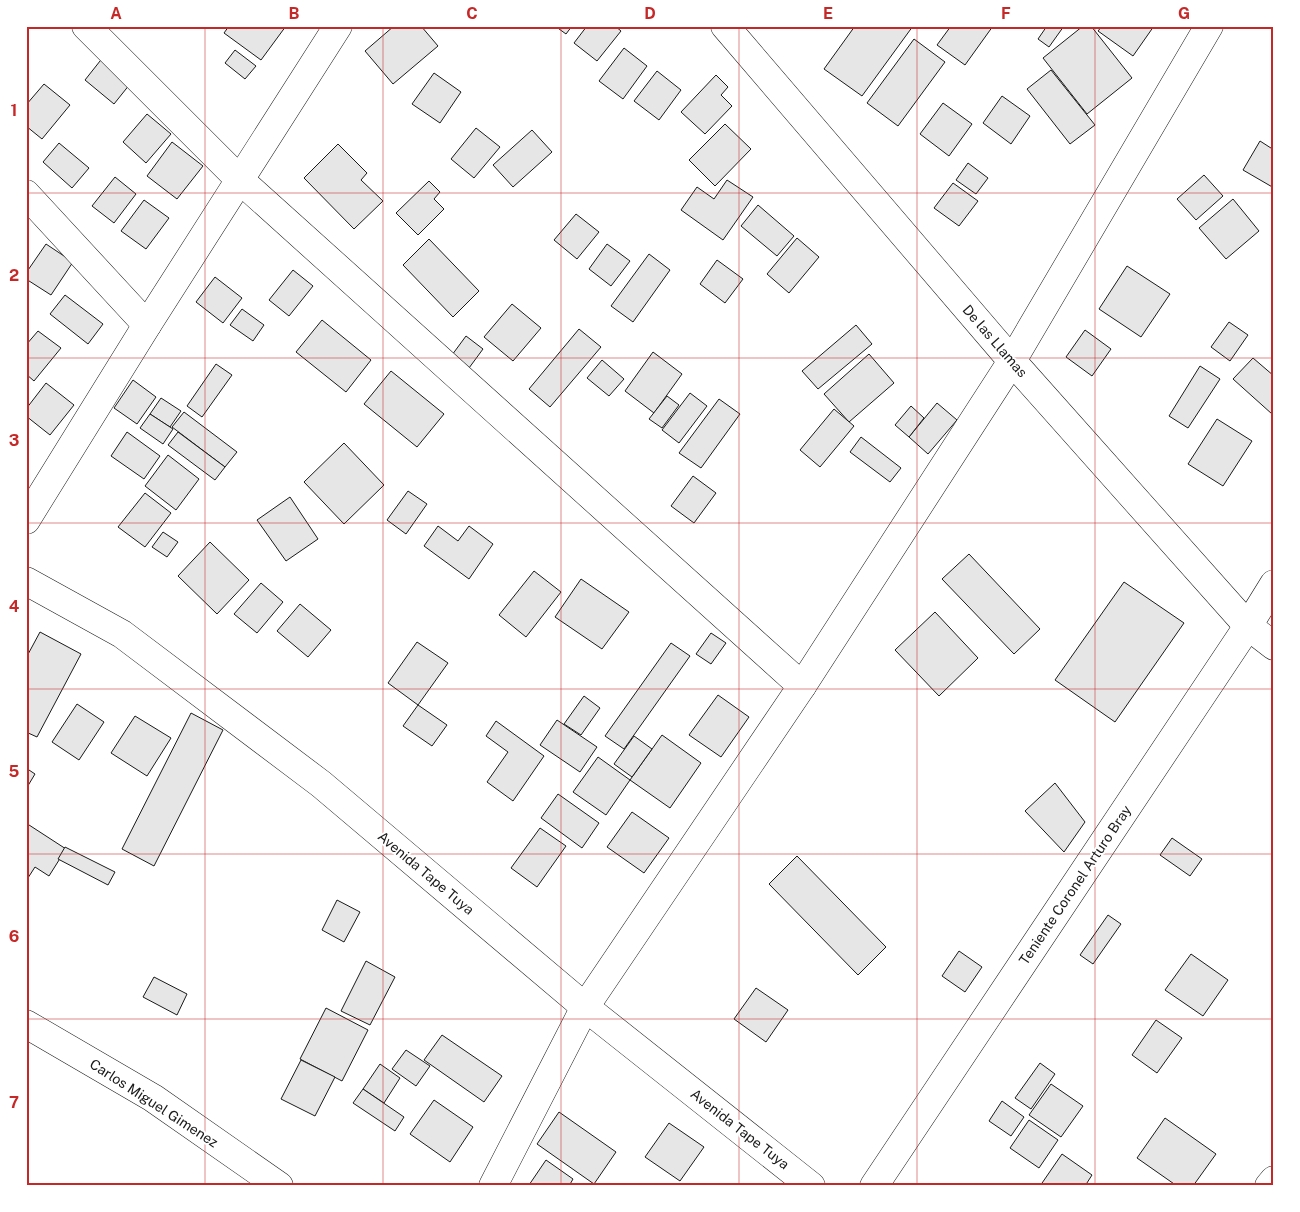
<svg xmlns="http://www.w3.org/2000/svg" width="1300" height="1212" viewBox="0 0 1300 1212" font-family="'Public Sans',sans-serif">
<rect width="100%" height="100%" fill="#fff"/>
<!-- building -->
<g fill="#e6e6e6" stroke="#1a1a1a">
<path d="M229 26H286L261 60 224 33Z"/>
<path d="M394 26H421L438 46 393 84 365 51Z"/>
<path d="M555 26H572L566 34Z"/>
<path d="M587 26H615L621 31 597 61 574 43Z"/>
<path d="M855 26H913L862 96 824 69Z"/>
<path d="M951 26H993L965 65 937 45Z"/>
<path d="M1047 26H1064L1049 47 1038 39Z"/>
<path d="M1083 26H1091L1132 78 1087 114 1043 58Z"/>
<path d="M1102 26H1154L1133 56 1098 31Z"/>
<path d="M914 39 945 62 898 126 867 103Z"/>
<path d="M624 48 647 66 623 99 599 81Z"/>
<path d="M235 50 256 66 245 79 225 63Z"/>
<path d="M104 56 134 79 114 104 85 80Z"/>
<path d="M1051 70 1095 125 1070 144 1027 89Z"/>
<path d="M657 71 681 90 659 120 634 101Z"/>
<path d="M434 73 461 92 440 123 412 104Z"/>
<path d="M716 75 728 87 721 95 732 106 705 134 681 112Z"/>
<path d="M44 84 70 105 42 139 26 126V105Z"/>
<path d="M1002 96 1030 116 1011 144 983 123Z"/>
<path d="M943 103 972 124 949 156 920 134Z"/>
<path d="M147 114 171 134 146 163 123 142Z"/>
<path d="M725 124 751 149 715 186 689 160Z"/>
<path d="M476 128 500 147 474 178 451 159Z"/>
<path d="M532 130 552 152 513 187 493 165Z"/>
<path d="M1260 141 1274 150V188L1243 170Z"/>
<path d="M172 142 203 166 177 199 147 176Z"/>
<path d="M59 143 89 168 72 188 43 162Z"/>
<path d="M338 144 367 173 361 180 383 201 354 229 304 178Z"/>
<path d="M968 163 988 178 976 194 956 180Z"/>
<path d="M1204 175 1223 196 1196 220 1177 199Z"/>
<path d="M115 177 136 194 114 223 92 206Z"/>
<path d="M727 180 753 197 723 240 681 210 697 187 714 199Z"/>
<path d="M429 181 440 192 434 199 444 209 418 235 396 213Z"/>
<path d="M953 183 978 201 959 226 934 208Z"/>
<path d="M1233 199 1259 231 1226 259 1199 228Z"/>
<path d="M144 200 169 218 146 249 121 231Z"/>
<path d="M758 205 794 236 777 256 741 226Z"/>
<path d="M576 214 599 232 577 259 554 240Z"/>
<path d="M797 238 819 257 789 293 767 274Z"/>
<path d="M429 239 479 291 453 317 403 265Z"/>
<path d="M46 244 73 262 51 295 26 279V273Z"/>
<path d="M607 244 630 261 611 286 589 269Z"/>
<path d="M649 254 670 270 633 322 611 306Z"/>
<path d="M717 260 743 279 725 303 700 284Z"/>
<path d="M1127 266 1170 294 1141 337 1099 309Z"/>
<path d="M293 270 313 286 289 316 269 300Z"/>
<path d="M215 277 242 298 223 323 196 302Z"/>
<path d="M65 295 103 324 88 344 50 314Z"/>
<path d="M512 304 541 328 513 361 484 337Z"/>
<path d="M242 309 264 325 253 341 230 325Z"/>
<path d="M322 320 371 360 346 392 296 352Z"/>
<path d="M1229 322 1248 335 1230 361 1211 347Z"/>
<path d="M856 325 872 344 818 389 802 371Z"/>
<path d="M579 329 601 347 550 407 529 389Z"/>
<path d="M1085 330 1111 349 1092 376 1066 357Z"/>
<path d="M38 331 61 348 34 381 26 374V345Z"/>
<path d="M466 336 483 349 469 368 452 355Z"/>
<path d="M653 352 682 374 654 413 625 391Z"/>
<path d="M869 354 894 383 849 422 824 394Z"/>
<path d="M1253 358 1274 376V411L1272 414 1233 379Z"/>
<path d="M602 360 624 379 609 396 587 378Z"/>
<path d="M216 364 232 375 202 417 187 406Z"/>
<path d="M1200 366 1220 379 1188 428 1169 416Z"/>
<path d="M391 371 444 414 417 447 364 404Z"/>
<path d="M133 380 156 397 137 424 114 408Z"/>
<path d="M46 383 74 405 50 435 26 416V409Z"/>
<path d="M690 393 707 406 679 443 662 430Z"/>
<path d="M667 396 679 405 662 428 649 419Z"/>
<path d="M161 398 181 411 170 427 150 414Z"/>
<path d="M719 399 740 414 701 468 679 453Z"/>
<path d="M937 403 957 420 928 454 909 437Z"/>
<path d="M911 406 924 418 909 437 895 425Z"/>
<path d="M834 409 854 426 820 467 800 450Z"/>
<path d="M184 412 237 452 225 467 172 427Z"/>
<path d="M150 414 173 429 163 444 140 428Z"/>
<path d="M1217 419 1252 441 1223 486 1188 464Z"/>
<path d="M127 432 160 456 144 479 111 456Z"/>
<path d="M178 432 225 467 215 480 168 445Z"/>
<path d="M861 437 901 468 890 482 850 452Z"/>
<path d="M344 443 384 485 344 524 304 482Z"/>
<path d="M168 455 199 479 176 510 145 486Z"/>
<path d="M693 476 716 493 694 523 671 506Z"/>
<path d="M408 491 427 504 406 534 387 520Z"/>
<path d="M145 493 171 513 145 547 118 527Z"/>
<path d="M290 497 318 539 286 561 257 520Z"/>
<path d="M438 526 458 541 469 526 493 544 469 579 424 546Z"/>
<path d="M163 532 178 542 167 557 152 547Z"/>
<path d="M210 542 249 580 217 614 178 576Z"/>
<path d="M969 554 1040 629 1014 654 942 579Z"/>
<path d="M534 571 561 592 526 637 499 615Z"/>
<path d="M581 579 629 612 602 649 555 617Z"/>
<path d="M1124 582 1184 623 1115 722 1055 680Z"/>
<path d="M261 583 283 602 257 633 234 614Z"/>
<path d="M300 604 331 630 308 657 277 631Z"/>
<path d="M935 612 978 658 939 696 895 650Z"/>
<path d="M40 632 81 654 37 737 26 732V658Z"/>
<path d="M711 633 726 643 711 664 696 654Z"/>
<path d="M417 642 448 663 418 705 388 683Z"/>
<path d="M671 643 690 656 624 749 605 736Z"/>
<path d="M718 695 749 717 721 757 689 735Z"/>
<path d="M584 696 600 708 581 735 564 724Z"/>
<path d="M77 704 104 722 79 760 52 742Z"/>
<path d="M418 705 447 725 432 746 403 726Z"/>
<path d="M191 713 223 730 154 866 122 849Z"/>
<path d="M135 716 171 738 147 776 111 753Z"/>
<path d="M557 720 597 747 580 772 540 745Z"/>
<path d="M496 721 544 756 513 801 487 782 508 752 486 736Z"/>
<path d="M662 735 701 763 670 808 630 780Z"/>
<path d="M634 736 652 749 632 777 614 764Z"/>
<path d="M598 757 630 780 606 815 573 792Z"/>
<path d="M26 768 35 774 26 789Z"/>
<path d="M1055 783 1085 822 1064 852 1025 811Z"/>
<path d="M558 794 599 823 582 848 541 818Z"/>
<path d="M632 812 669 838 644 873 607 847Z"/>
<path d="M26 823 66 849 49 876 35 867 26 881Z"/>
<path d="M540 828 566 846 537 887 511 868Z"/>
<path d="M1172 838 1202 859 1190 876 1160 855Z"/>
<path d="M65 847 115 872 108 885 58 859Z"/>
<path d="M797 856 886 947 858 975 769 884Z"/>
<path d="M337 900 360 912 344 942 322 930Z"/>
<path d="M1108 915 1121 924 1093 964 1080 955Z"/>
<path d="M959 951 982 967 965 992 942 976Z"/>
<path d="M1191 954 1228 980 1203 1016 1165 990Z"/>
<path d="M366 961 395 977 370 1025 341 1011Z"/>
<path d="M154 977 187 994 177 1015 143 997Z"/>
<path d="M756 988 788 1010 766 1042 734 1019Z"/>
<path d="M326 1008 368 1030 342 1081 300 1059Z"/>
<path d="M1156 1020 1182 1038 1157 1073 1132 1055Z"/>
<path d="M442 1035 502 1076 484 1102 424 1060Z"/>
<path d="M406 1050 430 1066 416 1086 392 1069Z"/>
<path d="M301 1060 335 1077 315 1116 281 1099Z"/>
<path d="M1040 1063 1055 1074 1031 1109 1015 1098Z"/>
<path d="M380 1064 400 1078 384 1103 363 1089Z"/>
<path d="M1051 1084 1083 1106 1061 1137 1029 1115Z"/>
<path d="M363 1089 404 1117 395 1131 353 1103Z"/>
<path d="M434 1100 473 1127 450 1162 410 1134Z"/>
<path d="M1002 1101 1024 1117 1011 1136 989 1121Z"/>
<path d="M559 1112 616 1152 594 1184 537 1144Z"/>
<path d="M1165 1118 1216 1154 1193 1186H1177L1137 1158Z"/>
<path d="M1029 1120 1058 1140 1039 1168 1010 1148Z"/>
<path d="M669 1123 704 1147 680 1181 645 1157Z"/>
<path d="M1062 1154 1092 1175 1085 1186H1040Z"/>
<path d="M546 1160 573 1179 569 1186 529 1185Z"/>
</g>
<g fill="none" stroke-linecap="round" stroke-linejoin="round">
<!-- street casing -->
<g stroke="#1a1a1a" stroke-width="29">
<g id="street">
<path d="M86 26 239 179 802 686"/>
<path d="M725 26 1012 361 1248 626 1274 646"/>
<path d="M26 194 147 325"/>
<path d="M26 520 147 325 338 26"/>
<path d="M26 581 122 634 321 784 585 1007 811 1186"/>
<path d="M493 1186 585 1007 802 686 1012 361 1209 26"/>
<path d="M874 1186 1248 626 1274 584"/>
<path d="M1269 1186 1274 1180"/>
</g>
</g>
<!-- secondary casing -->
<g stroke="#1a1a1a" stroke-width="29">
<path id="secondary" d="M26 1024 153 1098 279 1186"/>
</g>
<!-- street -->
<use href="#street" stroke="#fff" stroke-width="28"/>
<!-- secondary -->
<use href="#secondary" stroke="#fff" stroke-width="28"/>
</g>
<!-- grid -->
<path fill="none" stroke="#c62828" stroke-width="1" stroke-opacity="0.55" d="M205 26V1186M383 26V1186M561 26V1186M739 26V1186M917 26V1186M1095 26V1186M26 193H1274M26 358H1274M26 523H1274M26 689H1274M26 854H1274M26 1019H1274"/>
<g text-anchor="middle" stroke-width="4" stroke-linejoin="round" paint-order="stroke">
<!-- street labels -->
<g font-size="14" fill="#1a1a1a" stroke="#fff">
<text transform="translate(995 341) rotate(49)" y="5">De las Llamas</text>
<text transform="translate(426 873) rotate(40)" y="5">Avenida Tape Tuya</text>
<text transform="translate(1075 885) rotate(-56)" y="5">Teniente Coronel Arturo Bray</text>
<text transform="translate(154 1103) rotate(33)" y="5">Carlos Miguel Gimenez</text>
<text transform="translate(740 1129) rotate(38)" y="5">Avenida Tape Tuya</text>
</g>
</g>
<!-- border -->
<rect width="1300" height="1212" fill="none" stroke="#ffffff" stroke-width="55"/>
<rect x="28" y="28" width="1244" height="1156" fill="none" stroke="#c62828" stroke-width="2"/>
<g font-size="16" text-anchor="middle" font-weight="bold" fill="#c62828">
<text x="116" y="19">A</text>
<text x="294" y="19">B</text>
<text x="472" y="19">C</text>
<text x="650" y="19">D</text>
<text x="828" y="19">E</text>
<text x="1006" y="19">F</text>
<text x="1184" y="19">G</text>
<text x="14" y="116">1</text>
<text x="14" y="281">2</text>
<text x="14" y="446">3</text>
<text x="14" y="612">4</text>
<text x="14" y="777">5</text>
<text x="14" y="942">6</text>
<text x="14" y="1108">7</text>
</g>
</svg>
